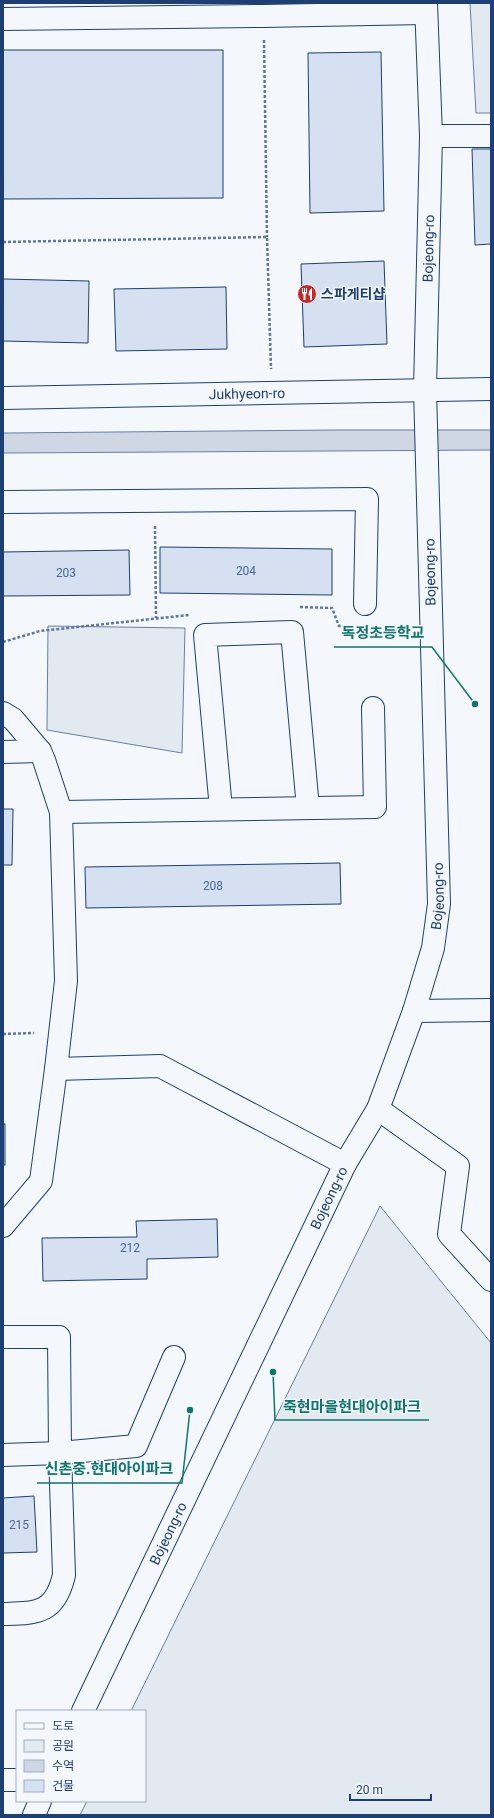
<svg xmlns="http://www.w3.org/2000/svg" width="494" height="1818" viewBox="0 0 494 1818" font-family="Roboto,'Noto Sans KR',sans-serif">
<rect width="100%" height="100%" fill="#f4f7fb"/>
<!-- green -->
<g fill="#e3e9f0" stroke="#687fa3">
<path d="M470 3H491V113H476Z"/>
<path d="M48 626 185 628 182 753 47 730Z"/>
<path d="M380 1206 491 1343V1815H80L87 1801H145V1711H131Z"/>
</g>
<!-- water -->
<path fill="#cfd7e4" stroke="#687fa3" d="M336 430H491V450L3 453V433Z"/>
<!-- building -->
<g fill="#d5e0f0" stroke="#1d3f73">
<path d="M3 50H223V198L3 199Z"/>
<path d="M381 52 384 211 310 213 308 53Z"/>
<path d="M472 149H491V244L475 245Z"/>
<path d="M384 261 387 344 304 347 301 264Z"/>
<path d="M3 279 89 281 88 343 3 341Z"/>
<path d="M226 287 227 349 116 351 114 289Z"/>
<path d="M160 547 332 549V595L160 593Z"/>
<path d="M129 550 130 595 3 596V552Z"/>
<path d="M3 809H13L12 865H3Z"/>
<path d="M340 863 341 904 86 908 85 867Z"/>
<rect x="3" y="1124" width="2" height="41"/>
<path d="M217 1219 218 1257 147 1259V1279L43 1281 42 1238 137 1237 136 1221Z"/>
<path d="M34 1496 37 1552 3 1553V1498Z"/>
</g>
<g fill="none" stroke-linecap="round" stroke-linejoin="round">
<!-- minor casing -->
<g stroke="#1d3f73" stroke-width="24">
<g id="minor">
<path d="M3 19 263 16 425 13"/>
<path d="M431 136H491"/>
<path id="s1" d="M3 398 491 389"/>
<path d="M3 502 367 499 365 604"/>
<path d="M3 713 13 719 40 751 44 760 61 812 66 981 56 1069 41 1181 3 1226"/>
<path d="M3 752 40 751"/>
<path d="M221 809 205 635 292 632 308 808"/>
<path d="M61 812 375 807 373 708"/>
<path d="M414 1011 491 1010"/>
<path d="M56 1069 160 1066 345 1164"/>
<path d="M378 1109 458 1166 449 1234 491 1280"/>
<path d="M3 1337H59L60 1453 136 1446 174 1357"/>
<path d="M3 1455 60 1453 64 1575C55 1614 37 1613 3 1614"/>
<path id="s2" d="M83 1711 345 1164 378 1109 414 1011 433 948 439 904 425 389 431 136 426 3"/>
<path d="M3 1780H17"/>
<path d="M34 1815 40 1801"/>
</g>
</g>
<!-- path -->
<g stroke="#5e769c" stroke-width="2.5" stroke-dasharray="3 2" stroke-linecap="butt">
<path d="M264 40 267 237"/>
<path d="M3 242 267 237 271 369"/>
<path d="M155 526 156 618"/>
<path d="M300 607 332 608 339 626 353 627"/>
<path d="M374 628 407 630"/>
<path d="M3 642 40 631 189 615"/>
<path d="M3 1034 34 1033"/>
</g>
<!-- minor -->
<use href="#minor" stroke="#f4f7fb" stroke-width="22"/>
</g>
<!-- icons -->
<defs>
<g id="restaurant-disc" transform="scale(1)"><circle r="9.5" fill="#c62828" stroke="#f4f7fb"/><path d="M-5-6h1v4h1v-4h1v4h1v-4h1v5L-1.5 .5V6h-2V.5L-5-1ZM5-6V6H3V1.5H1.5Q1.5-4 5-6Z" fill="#fff"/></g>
</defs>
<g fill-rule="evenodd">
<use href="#restaurant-disc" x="307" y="294"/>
</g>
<g text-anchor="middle" stroke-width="3" stroke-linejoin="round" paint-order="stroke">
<!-- number labels -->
<g font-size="12" fill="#4b6792">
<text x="246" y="575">204</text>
<text x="66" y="577">203</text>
<text x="213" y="890">208</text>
<text x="130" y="1252">212</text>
<text x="19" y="1529">215</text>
</g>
<!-- street labels -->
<g font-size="14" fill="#1d3f73" stroke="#f4f7fb">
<text dy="5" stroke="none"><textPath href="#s2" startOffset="1541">Bojeong-ro</textPath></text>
<text dy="5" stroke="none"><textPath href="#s1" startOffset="244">Jukhyeon-ro</textPath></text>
<text transform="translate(430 572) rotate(-91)" y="5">Bojeong-ro</text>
<text dy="5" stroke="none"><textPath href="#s2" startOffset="893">Bojeong-ro</textPath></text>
<text dy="5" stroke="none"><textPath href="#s2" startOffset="569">Bojeong-ro</textPath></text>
<text dy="5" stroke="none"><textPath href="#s2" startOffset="197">Bojeong-ro</textPath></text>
</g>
<!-- poi labels -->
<g font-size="14" font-weight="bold" fill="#1d3f73" stroke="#f4f7fb" text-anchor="start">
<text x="321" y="299">스파게티샵</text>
</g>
</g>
<!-- callouts -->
<path fill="none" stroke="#0f766e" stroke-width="1.5" d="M475 704L432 647H334M273 1372L275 1420H429M190 1410L182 1483H37"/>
<g fill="#0f766e" stroke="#f4f7fb" stroke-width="1.5">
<circle cx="475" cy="704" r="4"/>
<circle cx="273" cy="1372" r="4"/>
<circle cx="190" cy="1410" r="4"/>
</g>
<g font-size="15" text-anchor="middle" font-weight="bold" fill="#0f766e" stroke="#f4f7fb" stroke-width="3" stroke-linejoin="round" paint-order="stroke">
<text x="383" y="638">독정초등학교</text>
<text x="352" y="1412">죽현마을현대아이파크</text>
<text x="109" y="1474">신촌중.현대아이파크</text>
</g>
<!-- border -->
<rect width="494" height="1818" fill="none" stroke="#1d3f73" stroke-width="8"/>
<!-- legend -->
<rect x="16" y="1710" width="130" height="92" fill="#f4f7fb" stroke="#9eadc5"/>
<rect x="24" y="1723" width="20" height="6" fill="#f4f7fb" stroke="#9eadc5"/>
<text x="52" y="1730" font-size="12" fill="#1d3f73">도로</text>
<rect x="24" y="1740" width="20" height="12" fill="#e3e9f0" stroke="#9eadc5"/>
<text x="52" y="1750" font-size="12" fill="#1d3f73">공원</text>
<rect x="24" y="1760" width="20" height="12" fill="#cfd7e4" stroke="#9eadc5"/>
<text x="52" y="1770" font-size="12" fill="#1d3f73">수역</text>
<rect x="24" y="1780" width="20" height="12" fill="#d5e0f0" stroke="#9eadc5"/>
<text x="52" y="1790" font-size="12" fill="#1d3f73">건물</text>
<!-- scale -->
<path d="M350 1794v6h81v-6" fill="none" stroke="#1d3f73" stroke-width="2"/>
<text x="356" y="1794" font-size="12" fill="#1d3f73" stroke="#f4f7fb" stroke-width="3" paint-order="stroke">20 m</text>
</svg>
